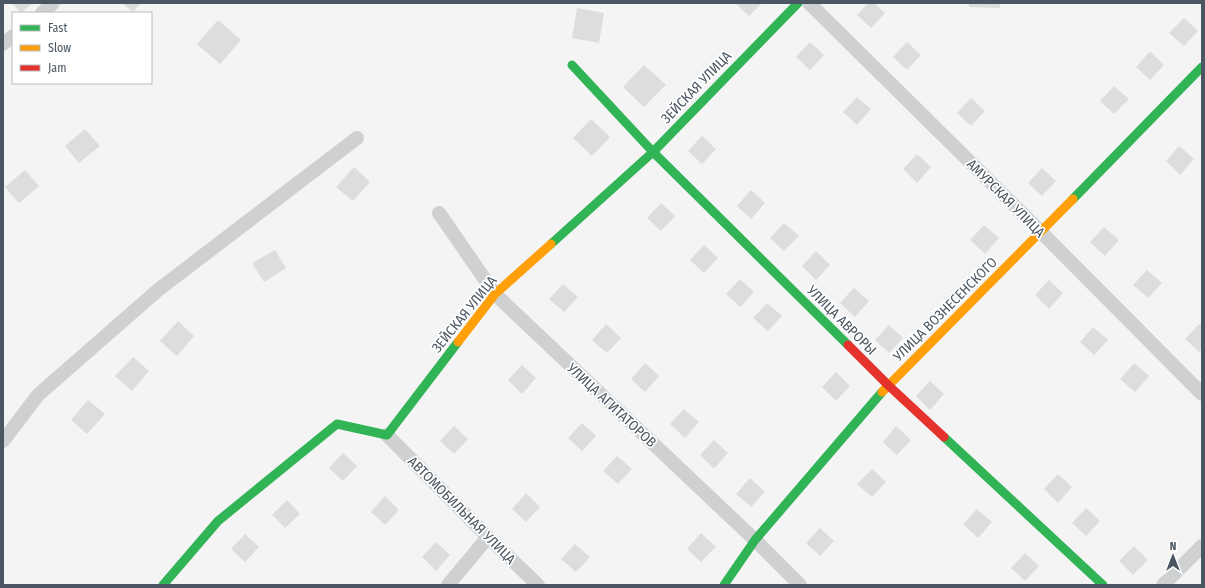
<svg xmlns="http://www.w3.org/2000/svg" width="1205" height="588" viewBox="0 0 1205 588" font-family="'Fira Sans Condensed',sans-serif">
<rect width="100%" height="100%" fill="#f4f4f4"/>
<!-- building -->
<g fill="#ddddde">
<path d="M12 3H33L21 13Z"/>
<path d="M122 3H141L133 12Z"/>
<path d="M735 3H762L749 16Z"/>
<path d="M868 3H874L885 13 871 28 857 15Z"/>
<path d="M969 3H1000V8L969 7Z"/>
<path d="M577 8 604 13 599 43 572 38Z"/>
<path d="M1184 18 1198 31 1184 46 1169 33Z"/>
<path d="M218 20 241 40 220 64 197 44Z"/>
<path d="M810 42 824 55 810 70 796 57Z"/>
<path d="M907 42 921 55 907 70 893 57Z"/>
<path d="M1150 51 1164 65 1150 80 1136 67Z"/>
<path d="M644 65 666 85 644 107 623 87Z"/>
<path d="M1114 86 1129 99 1114 114 1100 101Z"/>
<path d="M857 97 871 109 857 125 843 112Z"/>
<path d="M971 98 985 111 971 126 957 113Z"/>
<path d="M591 119 610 137 592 156 573 138Z"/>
<path d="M85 129 100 146 79 163 65 146Z"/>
<path d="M702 136 716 149 702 164 688 151Z"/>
<path d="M1179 146 1194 159 1180 175 1166 161Z"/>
<path d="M917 154 931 167 917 183 903 169Z"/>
<path d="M354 167 370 182 353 201 336 187Z"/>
<path d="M1042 168 1056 181 1042 196 1028 183Z"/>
<path d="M25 170 39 186 19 203 5 187Z"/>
<path d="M751 190 765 203 751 219 737 206Z"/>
<path d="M661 203 675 216 661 231 647 218Z"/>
<path d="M784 223 799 236 784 251 770 238Z"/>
<path d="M984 225 999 238 985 254 970 240Z"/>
<path d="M1104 227 1119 240 1105 256 1090 242Z"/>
<path d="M704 245 718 258 704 273 690 260Z"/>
<path d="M275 250 286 268 264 282 252 263Z"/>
<path d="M816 251 830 265 816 280 802 266Z"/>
<path d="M1147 270 1162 283 1148 298 1133 285Z"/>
<path d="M740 279 754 292 740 307 726 294Z"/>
<path d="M1049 280 1063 293 1049 309 1035 295Z"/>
<path d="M563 284 578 297 564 312 549 299Z"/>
<path d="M854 288 869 301 855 317 840 303Z"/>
<path d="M767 303 782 316 768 331 753 318Z"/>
<path d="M178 321 194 336 177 356 160 341Z"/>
<path d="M606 324 621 338 607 353 592 340Z"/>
<path d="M1199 324 1202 326V349L1199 352 1185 339Z"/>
<path d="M889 325 903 338 889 353 875 340Z"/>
<path d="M1093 327 1108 340 1094 355 1080 342Z"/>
<path d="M133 357 149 371 132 391 115 376Z"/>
<path d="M645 363 659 376 645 392 631 379Z"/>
<path d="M1134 363 1149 376 1135 392 1120 379Z"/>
<path d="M522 365 536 378 522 394 508 380Z"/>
<path d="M836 372 850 386 836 401 822 387Z"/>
<path d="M930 381 944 394 930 410 916 396Z"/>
<path d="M88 400 105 414 87 434 71 420Z"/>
<path d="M684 409 699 422 685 438 670 424Z"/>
<path d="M582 423 596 436 582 451 568 438Z"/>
<path d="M454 426 468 439 454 454 440 441Z"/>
<path d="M896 426 911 440 897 455 883 442Z"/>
<path d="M714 440 728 453 714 469 700 455Z"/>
<path d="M343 453 357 466 343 481 329 468Z"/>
<path d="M617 456 632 469 618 484 603 471Z"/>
<path d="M872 469 886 482 872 497 857 484Z"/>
<path d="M1058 474 1072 487 1058 503 1044 489Z"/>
<path d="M750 478 765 492 751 507 736 494Z"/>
<path d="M526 493 540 507 526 522 512 509Z"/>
<path d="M385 496 399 510 385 525 371 512Z"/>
<path d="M287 500 300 514 285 528 272 515Z"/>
<path d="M1086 508 1100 521 1086 536 1072 523Z"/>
<path d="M977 509 992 522 978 538 963 524Z"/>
<path d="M820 528 834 541 820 556 806 543Z"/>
<path d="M701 533 716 547 701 562 687 549Z"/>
<path d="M245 534 259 547 245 562 231 549Z"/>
<path d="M436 542 450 555 436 571 422 557Z"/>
<path d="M575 544 590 557 576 572 561 559Z"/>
<path d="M1134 546 1148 560 1133 575 1119 561Z"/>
<path d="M1025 553 1039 566 1025 581 1011 568Z"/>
</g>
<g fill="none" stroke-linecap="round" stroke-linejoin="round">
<!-- street -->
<g stroke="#ced0d2" stroke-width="14">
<path d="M809 3 1041 232 1202 394"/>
<path d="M42 13 53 3"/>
<path d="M3 44 13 36"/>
<path d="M439 213 495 294 755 540 800 585"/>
<path d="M387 435 488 537 538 585"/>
<path d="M3 441 38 395 158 290 357 138"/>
<path d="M448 585 488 537"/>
<path d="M1163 585 1202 546"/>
</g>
<!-- fast -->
<g stroke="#30b455" stroke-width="9">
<path d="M572 65 653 152 848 345"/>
<path d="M1073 199 1202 67"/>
<path d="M551 244 653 152 798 3"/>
<path d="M944 437 1103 585"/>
<path d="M163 585 218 521 337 424 387 435 458 342"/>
<path d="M724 585 755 540 882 392"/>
</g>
<!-- slow -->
<g stroke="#ff9f0a" stroke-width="9">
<path d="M458 342 495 294 551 244"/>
<path d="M882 392 1073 199"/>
</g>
<!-- jam -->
<path stroke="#e5322d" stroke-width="9" d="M848 345 888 385 944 437"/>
</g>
<g text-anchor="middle" stroke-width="3.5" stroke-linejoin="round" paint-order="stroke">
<!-- street labels -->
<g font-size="14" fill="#4a5661" stroke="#fff">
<text transform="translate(696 87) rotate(-46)" y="5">ЗЕЙСКАЯ УЛИЦА</text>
<text transform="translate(1006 198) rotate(45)" y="5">АМУРСКАЯ УЛИЦА</text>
<text transform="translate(945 309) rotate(-45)" y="5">УЛИЦА ВОЗНЕСЕНСКОГО</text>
<text transform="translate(464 314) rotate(-51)" y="5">ЗЕЙСКАЯ УЛИЦА</text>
<text transform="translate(842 320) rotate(45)" y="5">УЛИЦА АВРОРЫ</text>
<text transform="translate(612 405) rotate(43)" y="5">УЛИЦА АГИТАТОРОВ</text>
<text transform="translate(462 510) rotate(45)" y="5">АВТОМОБИЛЬНАЯ УЛИЦА</text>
</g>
</g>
<!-- border -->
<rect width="1205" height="588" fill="none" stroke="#4a5661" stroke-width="8"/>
<!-- legend -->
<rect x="12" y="12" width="140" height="72" fill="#ffffff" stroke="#b7bbc0"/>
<rect x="20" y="25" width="20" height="6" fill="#30b455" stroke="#b7bbc0"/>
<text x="48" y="32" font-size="12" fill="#4a5661">Fast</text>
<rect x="20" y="45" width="20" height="6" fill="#ff9f0a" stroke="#b7bbc0"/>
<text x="48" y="52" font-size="12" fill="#4a5661">Slow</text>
<rect x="20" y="65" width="20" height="6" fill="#e5322d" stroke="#b7bbc0"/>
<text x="48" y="72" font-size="12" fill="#4a5661">Jam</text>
<!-- north arrow -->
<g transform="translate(1173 556)" stroke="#ffffff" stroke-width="3" paint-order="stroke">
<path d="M0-3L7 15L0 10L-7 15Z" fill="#4a5661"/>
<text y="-6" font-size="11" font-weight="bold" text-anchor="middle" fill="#4a5661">N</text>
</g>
</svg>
